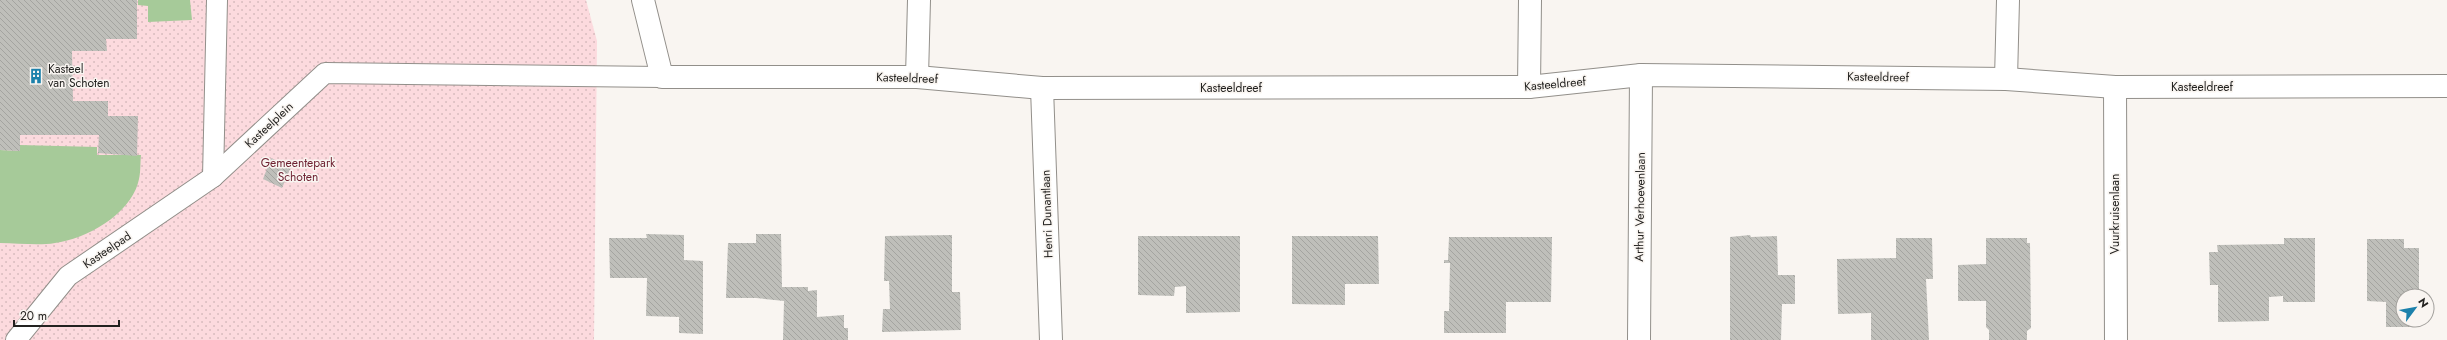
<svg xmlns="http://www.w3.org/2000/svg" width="2447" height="340" viewBox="0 0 2447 340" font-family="Jost,sans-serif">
<defs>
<pattern id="park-dots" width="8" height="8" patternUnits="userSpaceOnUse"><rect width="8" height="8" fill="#fcdade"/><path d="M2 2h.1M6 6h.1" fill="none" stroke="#d8bbbe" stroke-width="1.8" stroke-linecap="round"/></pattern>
<pattern id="building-back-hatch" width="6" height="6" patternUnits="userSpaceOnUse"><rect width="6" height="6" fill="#bfbfba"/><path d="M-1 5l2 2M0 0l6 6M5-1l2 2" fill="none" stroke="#a4a4a0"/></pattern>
</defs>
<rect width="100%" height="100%" fill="#f9f5f1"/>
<!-- park -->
<path fill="url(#park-dots)" d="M0 0H586L597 41 594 340H0Z"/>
<!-- water -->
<g fill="#a6ca99">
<path d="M138 0H190L192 20 148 22V6L138 5Z"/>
<path d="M20 145 97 147V155H141C140 164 141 174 138 183 129 215 86 239 55 243 38 246 18 243 0 243V150L20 151Z"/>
</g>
<!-- building -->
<g fill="url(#building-back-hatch)">
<path d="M0 0H137V39H106L107 51H72L73 101H108V116H138L137 156 98 153 99 135H20V151L0 150Z"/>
<path d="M271 158 291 167 282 188 263 179Z"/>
<path d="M646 234 684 235V260L703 261V334L679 333V317L646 316 647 278H610L609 238H647Z"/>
<path d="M756 234H781L782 287H808V291L817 290V317L844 315V328H848V340H783L784 301 756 298H726L728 243H756Z"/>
<path d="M952 235V292H960L961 330 882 332 883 309H890L889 281H884L885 236Z"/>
<path d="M1750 235 1751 237 1777 236 1778 275H1795V304H1782L1781 340H1730V237Z"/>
<path d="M1138 236H1240V312L1186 313V286L1175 287 1174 296 1138 295Z"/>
<path d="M1292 236H1378L1379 284H1345V305L1292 304Z"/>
<path d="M1449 237H1552L1551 302H1506V333H1444V311H1449L1450 263H1444V260H1448Z"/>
<path d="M1896 238H1932L1933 279H1926L1929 340H1871V313L1838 314 1837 259 1896 258Z"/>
<path d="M1986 238H2027V243H2030L2031 328 2027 331V340H1989V330L1986 327V301H1958V265L1986 264Z"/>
<path d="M2284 238H2315V302H2283V296L2269 297V321L2218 322V285H2210L2209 252H2218L2217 245 2284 244Z"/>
<path d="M2367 239H2404V248H2419V296H2403V320H2419V327H2386V302L2367 301Z"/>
</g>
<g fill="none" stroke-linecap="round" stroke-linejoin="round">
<!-- service casing -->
<g stroke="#928f8a" stroke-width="22">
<g id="service">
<path d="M213 177 217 0"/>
<path d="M16 340 68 276 213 177 325 73 662 77"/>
</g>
</g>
<!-- minor casing -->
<g stroke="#928f8a" stroke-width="24">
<g id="minor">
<path d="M643 0 662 77H917L1042 88 1529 87 1641 75 2006 79 2115 87 2447 86"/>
<path d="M917 77 919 0"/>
<path d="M2006 79 2008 0"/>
<path d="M1529 87 1530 0"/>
<path d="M2115 87 2116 340"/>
<path d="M1042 88 1051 340"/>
<path d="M1639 340 1641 75"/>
</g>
</g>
<!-- service -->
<use href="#service" stroke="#fff" stroke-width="20"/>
<!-- minor -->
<use href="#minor" stroke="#fff" stroke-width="22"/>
</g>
<!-- icons -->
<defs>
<g id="building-bare" transform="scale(1.2)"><path d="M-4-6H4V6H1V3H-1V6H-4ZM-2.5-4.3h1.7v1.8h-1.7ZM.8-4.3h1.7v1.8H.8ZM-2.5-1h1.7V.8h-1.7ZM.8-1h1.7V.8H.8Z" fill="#1c81ab" stroke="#f9f5f1" stroke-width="2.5" paint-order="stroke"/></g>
</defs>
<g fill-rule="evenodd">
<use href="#building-bare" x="36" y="76"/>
</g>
<g text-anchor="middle" stroke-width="3" stroke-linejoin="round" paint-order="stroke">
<!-- poi labels -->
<g font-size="12" fill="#232220" stroke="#f9f5f1" text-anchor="start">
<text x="48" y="73">Kasteel<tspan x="48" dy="14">van Schoten</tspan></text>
</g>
<!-- street labels -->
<g font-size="12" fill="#232220" stroke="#f9f5f1">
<text transform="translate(1878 77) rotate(1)" y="4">Kasteeldreef</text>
<text transform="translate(907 78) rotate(2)" y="4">Kasteeldreef</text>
<text transform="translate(1555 84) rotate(-5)" y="4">Kasteeldreef</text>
<text x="2202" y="91">Kasteeldreef</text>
<text x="1231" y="92">Kasteeldreef</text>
<text transform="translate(269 125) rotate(-43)" y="4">Kasteelplein</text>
<text transform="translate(1640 207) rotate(-89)" y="4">Arthur Verhoevenlaan</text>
<text transform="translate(1047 214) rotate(-92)" y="4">Henri Dunantlaan</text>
<text transform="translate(2115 214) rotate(-90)" y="4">Vuurkruisenlaan</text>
<text transform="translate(107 250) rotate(-34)" y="4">Kasteelpad</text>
</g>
<!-- park labels -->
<g font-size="12" fill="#6f2333" stroke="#f9f5f1">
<text x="298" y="167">Gemeentepark<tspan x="298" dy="14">Schoten</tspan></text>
</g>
</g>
<!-- north arrow -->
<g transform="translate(2415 308) rotate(58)"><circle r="19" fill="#f9f5f1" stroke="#a3a19d"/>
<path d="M0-3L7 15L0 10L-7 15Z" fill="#1c81ab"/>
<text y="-6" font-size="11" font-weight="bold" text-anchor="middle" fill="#232220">N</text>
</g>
<!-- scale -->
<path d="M14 320v6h105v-6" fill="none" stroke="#232220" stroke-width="2"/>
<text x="20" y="320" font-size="12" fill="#232220" stroke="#f9f5f1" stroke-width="3" paint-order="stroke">20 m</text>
</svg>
